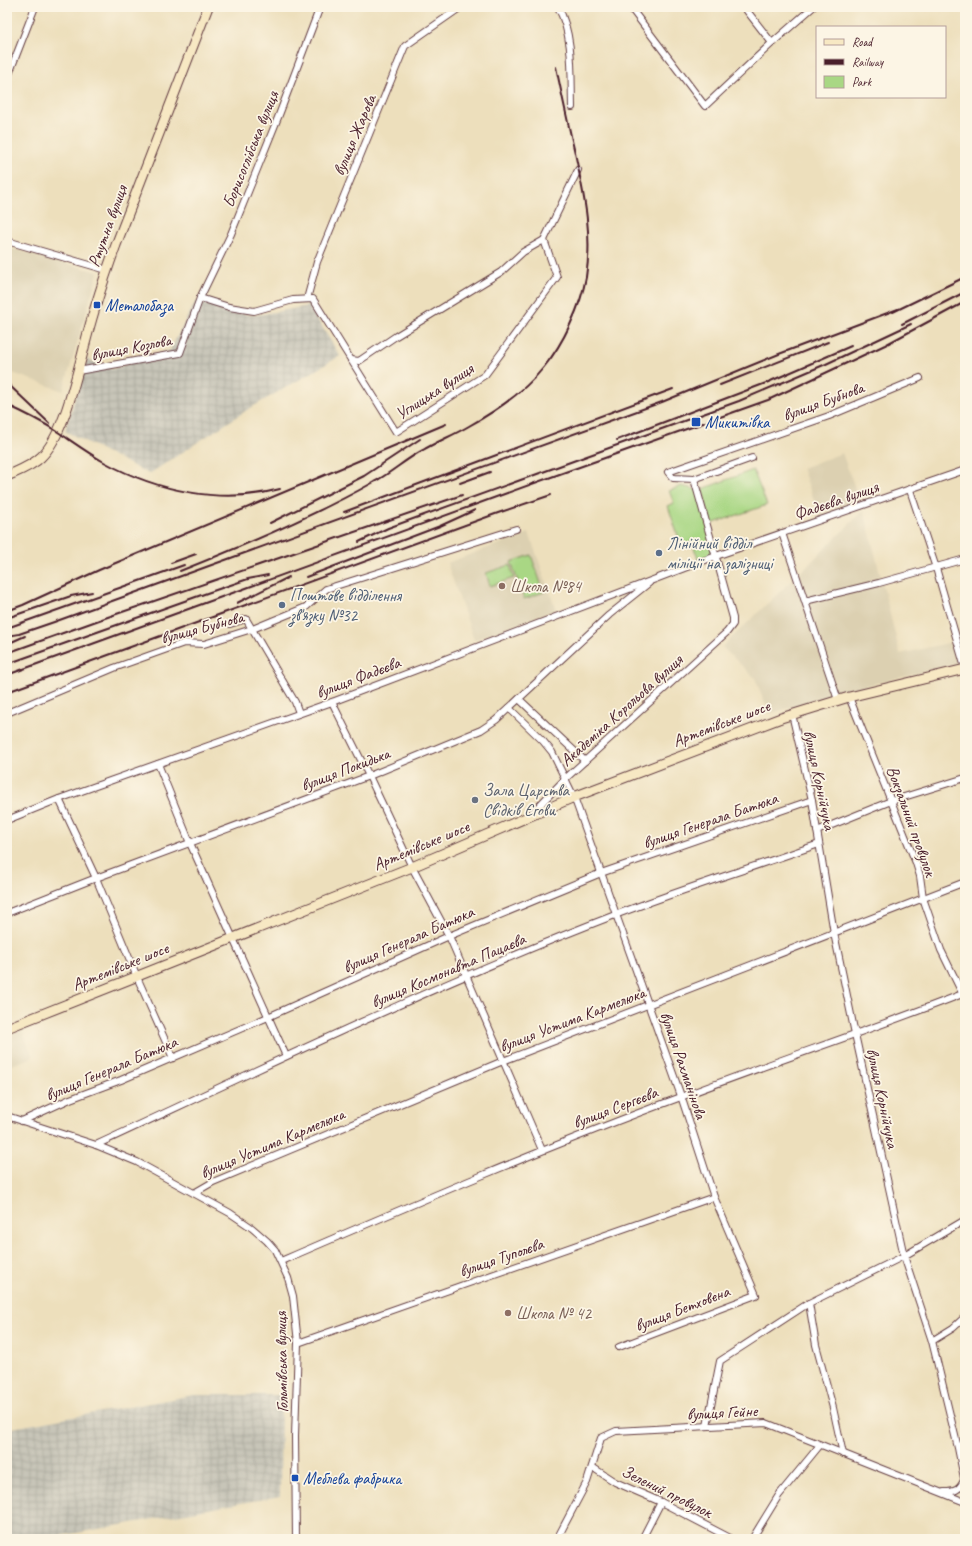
<svg xmlns="http://www.w3.org/2000/svg" width="972" height="1546" viewBox="0 0 972 1546" font-family="Caveat,sans-serif">
<defs>
<pattern id="industrial-grid" width="8" height="8" patternUnits="userSpaceOnUse"><rect width="8" height="8" fill="#c7c5b8"/><path d="M0 4h8M4 0v8" fill="none" stroke="#aca99e"/></pattern>
</defs>
<rect width="100%" height="100%" fill="#fcf5e5"/>
<filter id="ink" filterUnits="userSpaceOnUse"><feTurbulence type="fractalNoise" baseFrequency=".025" numOctaves="2"/><feDisplacementMap in="SourceGraphic" scale="8" xChannelSelector="R" yChannelSelector="G"/><feConvolveMatrix kernelMatrix="1 2 1 2 8 2 1 2 1" color-interpolation-filters="sRGB"/></filter>
<filter id="wash" filterUnits="userSpaceOnUse"><feTurbulence type="fractalNoise" baseFrequency=".012" numOctaves="4" result="noise"/><feDisplacementMap in="SourceGraphic" scale="16" xChannelSelector="R" yChannelSelector="G"/><feGaussianBlur stdDeviation="0.9" result="paint"/><feColorMatrix in="noise" values="0 0 0 0 0 0 0 0 0 0 0 0 0 0 0 0 0 1.4 0 .05"/><feComposite in="paint" operator="in"/></filter>
<g filter="url(#wash)">
<rect width="100%" height="100%" fill="#eddfbc"/>
<!-- built -->
<g fill="#dcd0b1">
<path d="M7 247 98 272 63 391 7 371Z"/>
<path d="M842 453 859 499 819 514 802 468Z"/>
<path d="M864 510 900 654 957 641 963 662 848 690 769 714 755 678 722 647 808 565Z"/>
<path d="M529 533 556 610 474 640 447 563Z"/>
<path d="M22 1030 33 1057 7 1067V1036Z"/>
</g>
<!-- industrial -->
<g fill="url(#industrial-grid)">
<path d="M196 301 249 315H257L309 306 340 356 247 410 149 474 65 431 87 359 112 369 170 350Z"/>
<path d="M194 1395H281L280 1496 60 1536V1539H7V1429Z"/>
</g>
<!-- green -->
<g fill="#a9d784" stroke="#7a7b58">
<path d="M753 470 767 505 711 524 702 489Z"/>
<path d="M681 486 698 490 716 556 699 562 692 542 681 545 668 506 674 503 669 491Z"/>
<path d="M531 555 544 592 524 599 511 562Z"/>
<path d="M510 565 514 578 490 586 486 573Z"/>
</g>
</g>
<g filter="url(#ink)">
<g fill="none" stroke-linecap="round" stroke-linejoin="round">
<!-- minor casing -->
<g stroke="#623c41" stroke-width="8">
<g id="minor">
<path d="M558 7C574 36 571 74 572 107"/>
<path d="M630 7 705 106 772 43 813 7"/>
<path d="M744 7 772 43"/>
<path d="M7 79 35 7"/>
<path d="M7 241 107 270"/>
<path d="M200 298 229 307 254 311 293 300 313 299 396 432 485 375 557 277 544 240 578 170"/>
<path d="M307 299 317 262 405 46 461 7"/>
<path d="M351 360 359 361 396 336 501 272 523 252 544 240"/>
<path d="M78 371 180 353 200 298 231 234 279 115 320 7"/>
<path d="M694 479 752 458"/>
<path d="M910 490 936 568 965 668"/>
<path d="M782 533 838 700"/>
<path d="M805 601 879 583 965 559"/>
<path d="M230 624 246 619 295 702 299 713"/>
<path d="M849 697 916 863 920 876 923 898 941 950 965 999"/>
<path d="M519 699 585 761"/>
<path d="M332 702 369 776 412 867 449 936 542 1150"/>
<path d="M509 708 543 741 552 752 574 797 681 1096 714 1197 756 1295 619 1347"/>
<path d="M7 713 114 668 184 643 204 644 255 628 306 607 326 589 516 529"/>
<path d="M792 714 812 800 834 933 855 1034 904 1256 932 1341 958 1448 965 1483"/>
<path d="M158 764 190 843 286 1056"/>
<path d="M59 799 96 878 137 977 173 1058"/>
<path d="M531 814 565 779 727 632 733 624V618L694 479 673 478 668 472 829 416 920 378"/>
<path d="M7 820 59 799 332 702 716 556 965 470"/>
<path d="M817 831 891 801 965 778"/>
<path d="M7 913 96 878 369 776 481 730 496 720 609 615 649 583"/>
<path d="M7 1116 96 1145 137 1162 230 1213 252 1228 267 1241 275 1250 288 1278 293 1296 298 1343 295 1436 296 1539"/>
<path d="M22 1121 70 1099 121 1080 268 1017 449 936 601 873 812 800"/>
<path d="M96 1145C268 1065 438 983 615 915 682 889 751 868 819 844"/>
<path d="M194 1193 213 1182 503 1061 965 882"/>
<path d="M281 1261C413 1204 546 1147 681 1097 775 1061 871 1030 965 993"/>
<path d="M809 1303 816 1345 833 1408 843 1454"/>
<path d="M932 1341 953 1328 965 1317"/>
<path d="M298 1343 714 1197"/>
<path d="M707 1426 720 1361 809 1303 904 1256 965 1220"/>
<path d="M592 1467 615 1482 661 1502 732 1539"/>
<path d="M944 1492C955 1492 960 1490 964 1480"/>
<path d="M557 1539 587 1482 601 1438 616 1431 766 1423 965 1502"/>
<path d="M642 1539 661 1502"/>
<path d="M752 1539 779 1495 820 1445"/>
</g>
</g>
<!-- secondary casing -->
<g stroke="#623c41" stroke-width="11">
<g id="secondary">
<path d="M7 476C18 471 32 466 41 457 63 436 74 384 82 356 91 318 103 281 116 245L208 7"/>
<path d="M7 1028 412 867 574 797 781 718 849 697 965 669"/>
</g>
</g>
<!-- minor -->
<use href="#minor" stroke="#fff" stroke-width="6"/>
<!-- secondary -->
<use href="#secondary" stroke="#f7e8c3" stroke-width="9"/>
<!-- rail -->
<g stroke="#4a1f2b" stroke-width="2">
<path d="M893 312 965 277"/>
<path d="M902 324 965 292"/>
<path d="M7 383 49 423"/>
<path d="M720 385 828 342"/>
<path d="M7 405C25 413 42 422 58 432 73 442 88 453 104 462 157 491 221 505 280 489"/>
<path d="M617 440 766 383 851 346"/>
<path d="M460 483 490 472"/>
<path d="M344 512 673 389"/>
<path d="M270 523 364 476 420 439"/>
<path d="M359 542 388 528 739 401 826 364 911 324"/>
<path d="M171 563 196 554"/>
<path d="M180 571C246 545 312 517 374 482 391 473 406 459 423 450 438 441 454 435 469 426 496 411 525 391 544 367 563 344 581 306 586 277 593 234 584 195 575 153 568 124 562 95 556 67"/>
<path d="M306 577 440 526 475 510"/>
<path d="M237 603 289 577"/>
<path d="M7 611 23 605 99 570 446 424"/>
<path d="M7 618 71 596 92 592"/>
<path d="M7 628 184 565"/>
<path d="M7 636 19 634 54 622 662 402 779 354 898 309"/>
<path d="M7 644 25 636"/>
<path d="M7 653 102 619 462 495"/>
<path d="M7 664 207 593 248 579 268 575"/>
<path d="M7 675 554 476 768 400 885 345 965 302"/>
<path d="M7 692 498 513 551 495"/>
</g>
</g>
</g>
<!-- markers -->
<g fill="#1a4fb4" stroke="#fcf5e5" stroke-width="1.5">
<rect x="93" y="301" width="8" height="8" rx="2"/>
<rect x="691" y="417" width="10" height="10" rx="2"/>
<rect x="291" y="1474" width="8" height="8" rx="2"/>
</g>
<g fill="#5c6f8a" stroke="#fcf5e5" stroke-width="1.5">
<circle cx="659" cy="553" r="4"/>
<circle cx="282" cy="605" r="4"/>
</g>
<g fill="#8d6e63" stroke="#fcf5e5" stroke-width="1.5">
<circle cx="502" cy="586" r="4"/>
<circle cx="508" cy="1313" r="4"/>
</g>
<circle fill="#6b7280" stroke="#fcf5e5" stroke-width="1.5" cx="475" cy="800" r="4"/>
<g text-anchor="middle" stroke-width="3.5" stroke-linejoin="round" paint-order="stroke">
<!-- street labels -->
<g font-size="17" fill="#4a1f2b" stroke="#fcf5e5">
<text transform="translate(354 135) rotate(-67)" y="6">вулиця Жарова</text>
<text transform="translate(250 149) rotate(-68)" y="6">Борисоглібська вулиця</text>
<text transform="translate(107 226) rotate(-70)" y="6">Ртутна вулиця</text>
<text transform="translate(131 347) rotate(-11)" y="6">вулиця Козлова</text>
<text transform="translate(434 391) rotate(-33)" y="6">Углицька вулиця</text>
<text transform="translate(823 401) rotate(-20)" y="6">вулиця Бубнова</text>
<text transform="translate(836 500) rotate(-19)" y="6">Фадєєва вулиця</text>
<text transform="translate(202 627) rotate(-15)" y="6">вулиця Бубнова</text>
<text transform="translate(358 677) rotate(-21)" y="6">вулиця Фадєєва</text>
<text transform="translate(621 710) rotate(-42)" y="6">Академіка Корольова вулиця</text>
<text transform="translate(721 723) rotate(-21)" y="6">Артемівське шосе</text>
<text transform="translate(345 769) rotate(-21)" y="6">вулиця Покидька</text>
<text transform="translate(820 780) rotate(78)" y="6">вулиця Корнійчука</text>
<text transform="translate(710 820) rotate(-19)" y="6">вулиця Генерала Батюка</text>
<text transform="translate(912 821) rotate(70)" y="6">Вокзальний провулок</text>
<text transform="translate(421 845) rotate(-23)" y="6">Артемівське шосе</text>
<text transform="translate(408 939) rotate(-24)" y="6">вулиця Генерала Батюка</text>
<text transform="translate(120 966) rotate(-22)" y="6">Артемівське шосе</text>
<text transform="translate(448 970) rotate(-23)" y="6">вулиця Космонавта Пацаєва</text>
<text transform="translate(572 1019) rotate(-21)" y="6">вулиця Устима Кармелюка</text>
<text transform="translate(684 1065) rotate(71)" y="6">вулиця Рахманінова</text>
<text transform="translate(111 1068) rotate(-23)" y="6">вулиця Генерала Батюка</text>
<text transform="translate(883 1098) rotate(78)" y="6">вулиця Корнійчука</text>
<text transform="translate(615 1107) rotate(-21)" y="6">вулиця Сергєєва</text>
<text transform="translate(272 1143) rotate(-23)" y="6">вулиця Устима Кармелюка</text>
<text transform="translate(501 1257) rotate(-19)" y="6">вулиця Туполєва</text>
<text transform="translate(682 1308) rotate(-21)" y="6">вулиця Бетховена</text>
<text transform="translate(281 1362) rotate(-91)" y="6">Гольмівська вулиця</text>
<text transform="translate(722 1412) rotate(-3)" y="6">вулиця Гейне</text>
<text transform="translate(667 1491) rotate(26)" y="6">Зелений провулок</text>
</g>
<!-- transit labels -->
<g font-size="17" fill="#164399" stroke="#fcf5e5" text-anchor="start">
<text x="105" y="311">Металобаза</text>
<text x="705" y="428">Микитівка</text>
<text x="303" y="1484">Меблева фабрика</text>
</g>
<!-- service labels -->
<g font-size="17" fill="#4e5e75" stroke="#fcf5e5" text-anchor="start">
<text x="667" y="549">Лінійний відділ<tspan x="667" dy="20">міліції на залізниці</tspan></text>
<text x="290" y="601">Поштове відділення<tspan x="290" dy="20">зв'язку №32</tspan></text>
</g>
<!-- education labels -->
<g font-size="17" fill="#785e54" stroke="#fcf5e5" text-anchor="start">
<text x="510" y="592">Школа №84</text>
<text x="516" y="1319">Школа № 42</text>
</g>
<!-- worship labels -->
<g font-size="17" fill="#5b616d" stroke="#fcf5e5" text-anchor="start">
<text x="483" y="796">Зала Царства<tspan x="483" dy="20">Свідків Єгови</tspan></text>
</g>
</g>
<!-- margin -->
<rect width="972" height="1546" fill="none" stroke="#fcf5e5" stroke-width="24"/>
<!-- legend -->
<rect x="816" y="26" width="130" height="72" fill="#fcf5e5" stroke="#b59f9b"/>
<rect x="824" y="39" width="20" height="6" fill="#f7e8c3" stroke="#b59f9b"/>
<text x="852" y="46" font-size="12" fill="#4a1f2b">Road</text>
<rect x="824" y="59" width="20" height="6" fill="#4a1f2b" stroke="#b59f9b"/>
<text x="852" y="66" font-size="12" fill="#4a1f2b">Railway</text>
<rect x="824" y="76" width="20" height="12" fill="#a9d784" stroke="#b59f9b"/>
<text x="852" y="86" font-size="12" fill="#4a1f2b">Park</text>
</svg>
